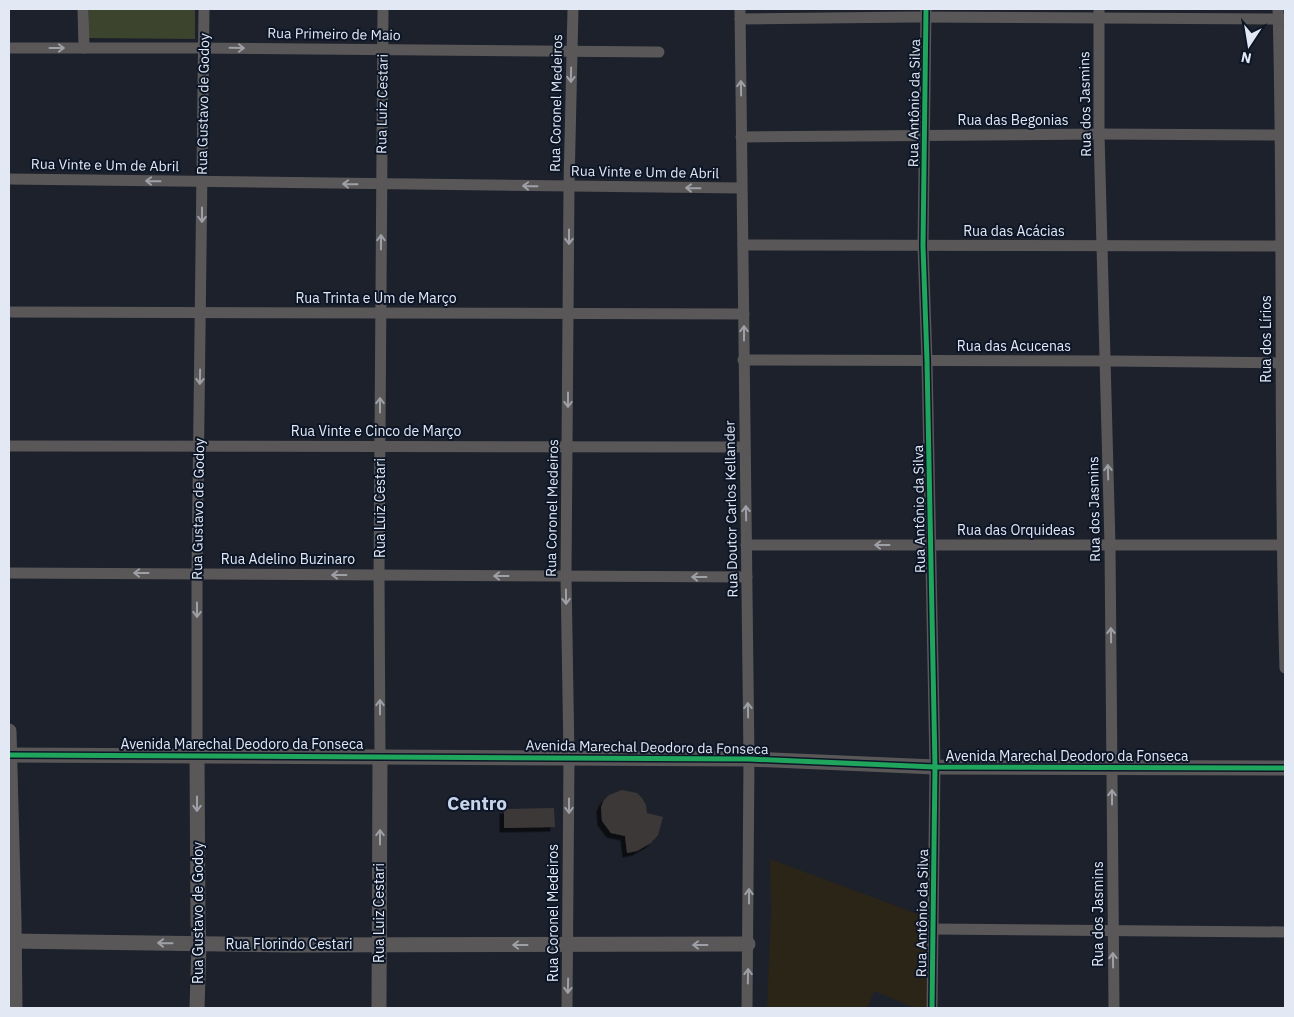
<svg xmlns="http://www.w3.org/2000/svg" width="1294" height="1017" viewBox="0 0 1294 1017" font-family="'IBM Plex Sans',sans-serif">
<defs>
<filter id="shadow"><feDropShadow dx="-4.5" dy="4.5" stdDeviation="0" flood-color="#0009"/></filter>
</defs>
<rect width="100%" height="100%" fill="#1c212b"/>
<!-- education -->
<path fill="#2b2518" d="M770 859 926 917 927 1008H915L874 991 867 1008H767L771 914Z"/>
<!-- green -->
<path fill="#3c442e" d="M89 9H195V39L88 38Z"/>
<!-- building -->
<g fill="#3e3838" filter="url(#shadow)">
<path d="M622 790 637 793 642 798 646 805 647 813 663 817 658 835 651 843 637 851 627 853 625 836 611 833 602 821 601 807 604 800 609 795Z"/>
<path d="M554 808 555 827 504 828V809Z"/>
</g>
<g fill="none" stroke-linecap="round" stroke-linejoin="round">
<!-- minor -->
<g stroke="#5a5759" stroke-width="11">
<path d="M83 9 84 48"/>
<path d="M740 9 749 759 747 1008"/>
<path d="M926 9 923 246 927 361 935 767 932 1008"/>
<path d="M1099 9V134L1110 545 1114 1008"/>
<path d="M1278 9C1284 229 1278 449 1285 668"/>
<path d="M740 19 913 17 1285 19"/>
<path d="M9 48H194L659 52"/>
<path d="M741 137 1099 134 1285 135"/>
<path d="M9 179 741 188"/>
<path d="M743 245 1285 246"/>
<path d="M9 312 744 314"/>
<path d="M743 360 1113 361 1285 363"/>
<path d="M9 446 744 447"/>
<path d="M746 545H1285"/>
<path d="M9 573 747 577"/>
<path d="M197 755V574L204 9"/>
<path d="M380 756 379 575 383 9"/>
<path d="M933 929 1285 932"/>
<path d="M567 1008 569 757 566 576 569 186 573 9"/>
</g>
<!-- tertiary -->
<g stroke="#5a5759" stroke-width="15">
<path d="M9 731 14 921 15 1008"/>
<path d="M9 755 749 759 935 767 1285 768"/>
<path d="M9 941 291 945 748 944"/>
<path d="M197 1008 199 944 198 923 197 755"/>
<path d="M379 1008 380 756"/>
</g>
<!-- cycleway casing -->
<g stroke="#0d1627" stroke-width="8">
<g id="cycleway">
<path d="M926 9 923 246 927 361 935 767 932 1008"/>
<path d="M9 755 749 759 935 767 1285 768"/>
</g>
</g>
<!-- cycleway -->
<use href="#cycleway" stroke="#20a55d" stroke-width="5"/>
</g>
<!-- one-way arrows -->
<defs><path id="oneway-shaft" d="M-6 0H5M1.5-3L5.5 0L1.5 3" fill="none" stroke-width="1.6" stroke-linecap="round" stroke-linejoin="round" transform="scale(1.25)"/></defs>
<g stroke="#9ea0a7">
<use href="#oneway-shaft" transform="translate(57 48)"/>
<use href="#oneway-shaft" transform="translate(237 48) rotate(1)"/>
<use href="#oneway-shaft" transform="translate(571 75) rotate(91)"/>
<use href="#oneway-shaft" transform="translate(741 88) rotate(-91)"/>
<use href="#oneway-shaft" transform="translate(153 181) rotate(-179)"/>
<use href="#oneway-shaft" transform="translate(350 184) rotate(-179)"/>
<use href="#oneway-shaft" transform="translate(530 186) rotate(-179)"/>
<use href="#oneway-shaft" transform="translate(693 188) rotate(-179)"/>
<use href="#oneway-shaft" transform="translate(202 215) rotate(90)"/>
<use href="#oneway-shaft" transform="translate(569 237) rotate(90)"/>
<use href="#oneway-shaft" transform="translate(381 242) rotate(-90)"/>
<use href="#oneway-shaft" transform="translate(744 333) rotate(-90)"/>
<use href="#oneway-shaft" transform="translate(200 377) rotate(91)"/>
<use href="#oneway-shaft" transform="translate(568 400) rotate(90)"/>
<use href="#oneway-shaft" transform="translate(380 405) rotate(-90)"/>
<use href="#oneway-shaft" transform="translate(1108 472) rotate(-92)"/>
<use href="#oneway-shaft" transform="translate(746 513) rotate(-91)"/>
<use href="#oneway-shaft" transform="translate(882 545) rotate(-180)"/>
<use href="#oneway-shaft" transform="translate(141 573) rotate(-180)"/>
<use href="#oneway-shaft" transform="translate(339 575) rotate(-180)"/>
<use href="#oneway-shaft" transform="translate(501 576) rotate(-180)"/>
<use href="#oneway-shaft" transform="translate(699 577) rotate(-180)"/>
<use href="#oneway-shaft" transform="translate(566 597) rotate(89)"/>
<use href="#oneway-shaft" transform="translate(197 610) rotate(90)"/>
<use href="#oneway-shaft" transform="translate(1111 635) rotate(-91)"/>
<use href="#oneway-shaft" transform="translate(380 707) rotate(-90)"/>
<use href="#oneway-shaft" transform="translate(748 710) rotate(-91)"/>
<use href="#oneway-shaft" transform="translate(1112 797) rotate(-90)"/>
<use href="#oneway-shaft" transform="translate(197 804) rotate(90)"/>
<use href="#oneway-shaft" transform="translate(569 806) rotate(90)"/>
<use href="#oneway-shaft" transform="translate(380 837) rotate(-90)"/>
<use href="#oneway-shaft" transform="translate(749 896) rotate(-90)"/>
<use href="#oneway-shaft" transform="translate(165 943) rotate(-179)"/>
<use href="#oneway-shaft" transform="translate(520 945) rotate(-180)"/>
<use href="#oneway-shaft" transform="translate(700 945) rotate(180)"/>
<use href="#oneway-shaft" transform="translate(1113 960) rotate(-91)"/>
<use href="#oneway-shaft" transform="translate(748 976) rotate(-89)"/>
<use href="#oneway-shaft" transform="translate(568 986) rotate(91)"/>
</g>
<g text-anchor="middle" stroke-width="4" stroke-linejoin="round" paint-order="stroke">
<!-- street labels -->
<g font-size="14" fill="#e2e9f5" stroke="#0d1627">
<text transform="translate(334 34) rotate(1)" y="5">Rua Primeiro de Maio</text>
<text transform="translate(556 103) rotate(-89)" y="5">Rua Coronel Medeiros</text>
<text transform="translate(914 103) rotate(-89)" y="5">Rua Antônio da Silva</text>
<text transform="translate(203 104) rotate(-89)" y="5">Rua Gustavo de Godoy</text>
<text transform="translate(382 104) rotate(-89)" y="5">Rua Luiz Cestari</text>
<text transform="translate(1085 104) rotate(-91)" y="5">Rua dos Jasmins</text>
<text x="1013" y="125">Rua das Begonias</text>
<text transform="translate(105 165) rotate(1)" y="5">Rua Vinte e Um de Abril</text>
<text transform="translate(645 172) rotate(1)" y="5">Rua Vinte e Um de Abril</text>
<text x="1014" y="236">Rua das Acácias</text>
<text x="376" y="303">Rua Trinta e Um de Março</text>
<text transform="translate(1266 339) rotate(-90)" y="5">Rua dos Lírios</text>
<text x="1014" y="351">Rua das Acucenas</text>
<text x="376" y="436">Rua Vinte e Cinco de Março</text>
<text transform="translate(380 508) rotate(-90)" y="5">Rua Luiz Cestari</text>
<text transform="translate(552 508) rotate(-89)" y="5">Rua Coronel Medeiros</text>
<text transform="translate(198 509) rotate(-89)" y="5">Rua Gustavo de Godoy</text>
<text transform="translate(731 509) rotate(-91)" y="5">Rua Doutor Carlos Kellander</text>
<text transform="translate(919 509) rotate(-91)" y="5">Rua Antônio da Silva</text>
<text transform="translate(1094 509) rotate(-91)" y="5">Rua dos Jasmins</text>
<text x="1016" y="535">Rua das Orquideas</text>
<text x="288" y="564">Rua Adelino Buzinaro</text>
<text x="242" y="749">Avenida Marechal Deodoro da Fonseca</text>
<text transform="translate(647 747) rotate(1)" y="5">Avenida Marechal Deodoro da Fonseca</text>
<text x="1067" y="761">Avenida Marechal Deodoro da Fonseca</text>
<text transform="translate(198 913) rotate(-90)" y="5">Rua Gustavo de Godoy</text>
<text transform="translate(379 913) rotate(-90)" y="5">Rua Luiz Cestari</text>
<text transform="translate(553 913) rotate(-90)" y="5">Rua Coronel Medeiros</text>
<text transform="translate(922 913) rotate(-89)" y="5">Rua Antônio da Silva</text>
<text transform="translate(1098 914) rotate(-90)" y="5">Rua dos Jasmins</text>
<text x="289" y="949">Rua Florindo Cestari</text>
</g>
<!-- district labels -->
<g font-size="19" font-weight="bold" fill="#c7d4ec" stroke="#0d1627">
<text x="477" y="810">Centro</text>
</g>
</g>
<!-- border -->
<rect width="1294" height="1017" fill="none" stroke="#e2e9f5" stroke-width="20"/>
<!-- north arrow -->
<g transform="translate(1249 45) rotate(192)" stroke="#0d1627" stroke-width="4" paint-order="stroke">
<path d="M0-4L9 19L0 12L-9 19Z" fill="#e2e9f5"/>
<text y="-8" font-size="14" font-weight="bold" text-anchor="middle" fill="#e2e9f5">N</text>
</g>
</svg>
